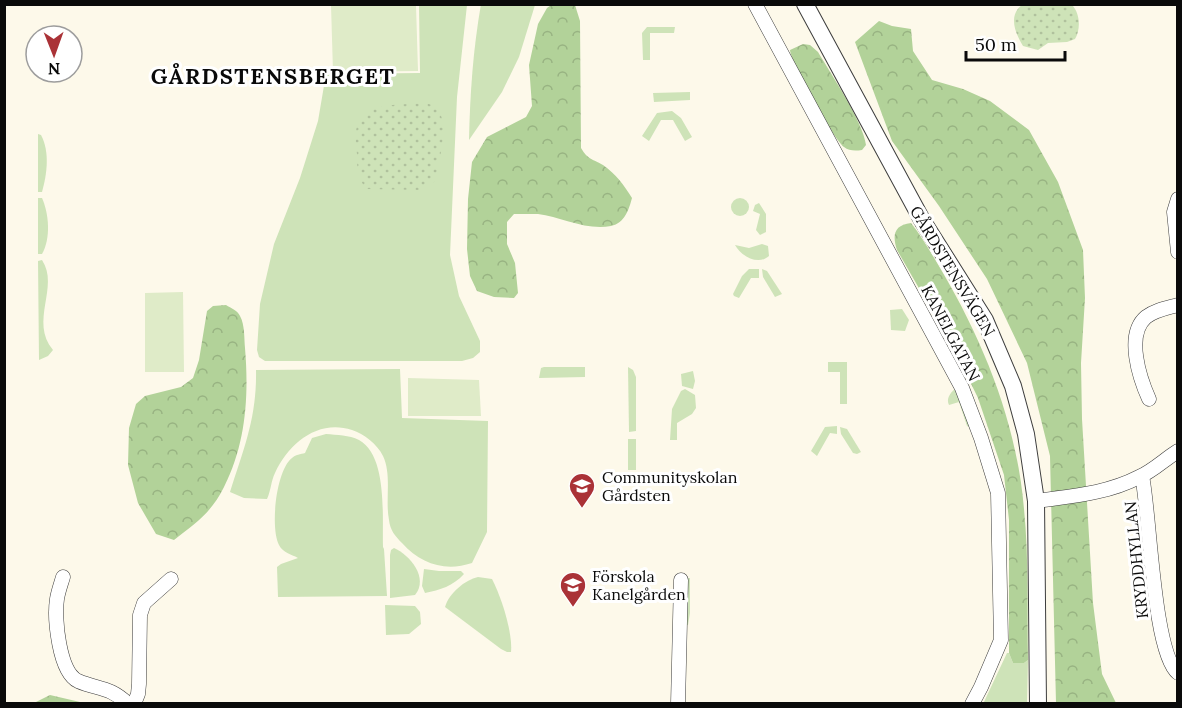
<svg xmlns="http://www.w3.org/2000/svg" width="1182" height="708" viewBox="0 0 1182 708" font-family="Lora,serif">
<defs>
<pattern id="forest-crowns" width="20" height="18" patternUnits="userSpaceOnUse" patternTransform="scale(1.5)"><rect width="20" height="18" fill="#b2d299"/><path d="M2 6a3 3 0 1 1 6 0M12 15a3 3 0 1 1 6 0" fill="none" stroke="#98b382"/></pattern>
<pattern id="park-dots" width="8" height="8" patternUnits="userSpaceOnUse" patternTransform="scale(1.5)"><rect width="8" height="8" fill="#cee3b8"/><path d="M2 2h.1M6 6h.1" fill="none" stroke="#b0c19d" stroke-width="1.8" stroke-linecap="round"/></pattern>
</defs>
<rect width="100%" height="100%" fill="#fdf9ea"/>
<!-- grass -->
<g fill="#cee3b8">
<path d="M481 4 535 5 519 57 502 92 469 140C470 94 473 50 481 4Z"/>
<path d="M419 5H467L457 97 450 255 459 296 480 341V352L473 358 462 361H265L259 357 257 350 260 304 274 244 300 178 318 121 326 74 420 73Z"/>
<path d="M647 27H675L674 33H650V60H643L642 33Z"/>
<path d="M690 92V100L654 102 653 93Z"/>
<path d="M672 111 681 118 692 137 685 141 673 120H661L649 141 642 136 657 113Z"/>
<path d="M38 134 41 135C50 152 47 174 42 192H38Z"/>
<path d="M38 198H42C49 214 51 238 42 254H38Z"/>
<circle cx="740" cy="207" r="9"/>
<path d="M759 203 766 214V232L760 235 756 230 760 214 753 211 755 205Z"/>
<path d="M762 244 768 246 769 256C758 266 741 256 735 245L749 248Z"/>
<path d="M42 260C60 287 29 321 53 350L48 356 39 360 38 261Z"/>
<path d="M749 269H759V278H751L739 298 734 296 733 294 742 276Z"/>
<path d="M762 269 767 271 782 294 775 297 763 277Z"/>
<path d="M902 309 909 320 905 331 891 330 890 310Z"/>
<path d="M828 362H847V404H840V372H828Z"/>
<path d="M544 367H585V377L539 378 541 368Z"/>
<path d="M628 367 633 370 636 377V431L629 432Z"/>
<path d="M400 369 402 418 488 421 487 532 472 563C445 572 421 564 402 543 395 536 390 530 389 520 385 500 392 475 383 456 377 444 364 434 352 430 318 419 289 443 275 473 271 481 271 490 267 499L244 498 230 492C244 448 257 417 256 370Z"/>
<path d="M693 371 695 381 693 389 682 386 681 374Z"/>
<path d="M685 389 695 395 696 408 692 414 677 423V440H670L672 409 681 391Z"/>
<path d="M955 389 970 427 967 426 959 402 949 405C946 399 950 393 955 389Z"/>
<path d="M837 426V434L830 433 817 456 811 451 825 427Z"/>
<path d="M840 427 847 429 861 452 857 454 853 453 841 434Z"/>
<path d="M326 434C337 435 349 435 359 440 388 456 382 518 383 547L384 549 387 596 278 597 277 567 281 564 298 558C291 554 283 553 279 545 270 528 276 470 292 458 295 455 301 454 305 453L312 438Z"/>
<rect x="628" y="439" width="8" height="31"/>
<path d="M394 548C410 555 429 578 415 595L390 598V555L391 550Z"/>
<path d="M424 569 439 571H461L464 574C453 586 440 590 425 593L422 586Z"/>
<path d="M478 577 492 579C501 596 513 633 511 652H507L501 649 445 607C449 593 465 580 478 577Z"/>
<path d="M686 578H690V613L688 625H685Z"/>
<path d="M385 605 415 606 420 612 421 624 409 634 386 635Z"/>
<path d="M1007 653H1009L1013 663H1024L1028 660 1027 703 983 704Z"/>
</g>
<!-- forest -->
<g fill="url(#forest-crowns)">
<path d="M551 5H575L580 21 581 148C588 160 593 159 603 165 616 174 624 185 632 198 629 209 625 223 611 226 587 231 561 217 538 214 530 214 522 214 514 214L507 222V244L515 263 518 293 514 298 494 297 477 291 470 276 467 249 468 199 472 162 487 137 526 117 532 106 529 65 538 24 547 8Z"/>
<path d="M879 21 892 26 911 29 913 51 932 80 963 89 990 101 1029 130 1058 182 1083 250 1085 298 1081 363 1082 419 1093 603 1102 674 1116 703H1056L1050 456 1027 363 987 279 939 206 892 141 855 42Z"/>
<path d="M803 44 810 45 818 52C831 74 863 122 866 145L862 150C855 151 849 151 844 147 833 138 791 63 790 50Z"/>
<path d="M911 223C923 238 933 256 943 273 985 345 1017 425 1024 509 1029 559 1027 610 1028 660L1024 663H1013L1009 653V520L1004 475 978 398 955 351 897 250C892 235 894 225 911 223Z"/>
<path d="M226 305C231 308 238 311 240 316 245 325 244 339 245 348 249 396 246 444 224 487 211 513 196 523 174 540L156 534 138 503 128 465 129 428 136 404 145 396 181 387 193 378 199 360 207 311 213 306Z"/>
<path d="M50 695 80 702V703H34Z"/>
</g>
<!-- park -->
<g fill="url(#park-dots)">
<path d="M1022 5H1072C1080 13 1081 29 1075 39L1067 42 1048 43 1038 50 1023 46C1015 33 1008 15 1022 5Z"/>
<path d="M423 103C457 105 439 159 435 181L425 190 367 189C357 179 357 168 357 154 356 147 355 138 356 131 360 100 400 106 423 103Z"/>
</g>
<!-- pitch -->
<g fill="#dfebc8">
<path d="M331 5H416L418 71 333 72Z"/>
<path d="M183 292 184 372H145V293Z"/>
<path d="M408 378 479 380 481 416H408Z"/>
</g>
<g fill="none" stroke-linecap="round" stroke-linejoin="round">
<!-- minor casing -->
<g stroke="#3d3d3d" stroke-width="15">
<g id="minor">
<path d="M755 4 962 388 981 438 998 493 1001 640 981 687 972 704"/>
<path d="M1178 199 1174 212 1178 252"/>
<path d="M1149 399C1140 379 1125 335 1146 317 1155 310 1167 308 1178 305"/>
<path d="M1142 476C1150 513 1153 653 1178 673"/>
<path d="M1036 501C1071 496 1106 494 1139 477 1153 471 1165 459 1178 451"/>
<path d="M63 577C61 584 58 592 57 599 54 618 59 672 78 681 99 690 109 686 128 704"/>
<path d="M134 704 138 694 139 684 140 615 144 603 171 579"/>
<path d="M678 704 681 580"/>
</g>
</g>
<!-- tertiary casing -->
<g stroke="#3d3d3d" stroke-width="18">
<path id="tertiary" d="M805 4 922 220 985 320 1013 386 1026 434 1036 501 1038 704"/>
</g>
<!-- minor -->
<use href="#minor" stroke="#fff" stroke-width="14"/>
<!-- tertiary -->
<use href="#tertiary" stroke="#fff" stroke-width="16"/>
</g>
<!-- icons -->
<defs>
<g id="school-pin" transform="scale(1.35)"><path d="M0 17L-7.5 6A9.5 9.5 0 1 1 7.5 6Z" fill="#aa3237" stroke="#fff"/><path d="M0-5L7-2L0 1L-7-2ZM-4 1L0 2.5L4 1V4Q0 6-4 4Z" fill="#fff"/></g>
</defs>
<g fill-rule="evenodd">
<use href="#school-pin" x="582" y="486"/>
<use href="#school-pin" x="573" y="585"/>
</g>
<g text-anchor="middle" stroke-width="6" stroke-linejoin="round" paint-order="stroke">
<!-- street labels -->
<g font-size="16" fill="#0a0a0a" stroke="#fff">
<text transform="translate(953 271) rotate(59)" y="6">GÅRDSTENSVÄGEN</text>
<text transform="translate(951 333) rotate(62)" y="6">KANELGATAN</text>
<text transform="translate(1136 560) rotate(-96)" y="6">KRYDDHYLLAN</text>
</g>
<!-- poi labels -->
<g font-size="16" fill="#0a0a0a" stroke="#fff" text-anchor="start">
<text x="602" y="483">Communityskolan<tspan x="602" dy="18">Gårdsten</tspan></text>
<text x="592" y="582">Förskola<tspan x="592" dy="18">Kanelgården</tspan></text>
</g>
<!-- district labels -->
<g font-size="22" font-weight="bold" letter-spacing="1.5" fill="#0a0a0a" stroke="#fff">
<text x="273" y="84">GÅRDSTENSBERGET</text>
</g>
</g>
<!-- border -->
<rect width="1182" height="708" fill="none" stroke="#0a0a0a" stroke-width="12"/>
<!-- north arrow -->
<g transform="translate(54 54) rotate(179)"><circle r="28" fill="#ffffff" stroke="#9d9d9d" stroke-width="1.5"/>
<path d="M0-4.5L10 22L0 15L-10 22Z" fill="#aa3237"/>
<text y="-9" font-size="16" font-weight="bold" text-anchor="middle" fill="#0a0a0a">N</text>
</g>
<!-- scale -->
<path d="M966 51v9h99v-9" fill="none" stroke="#0a0a0a" stroke-width="3"/>
<text x="975" y="51" font-size="18" fill="#0a0a0a" stroke="#ffffff" stroke-width="4.5" paint-order="stroke">50 m</text>
</svg>
